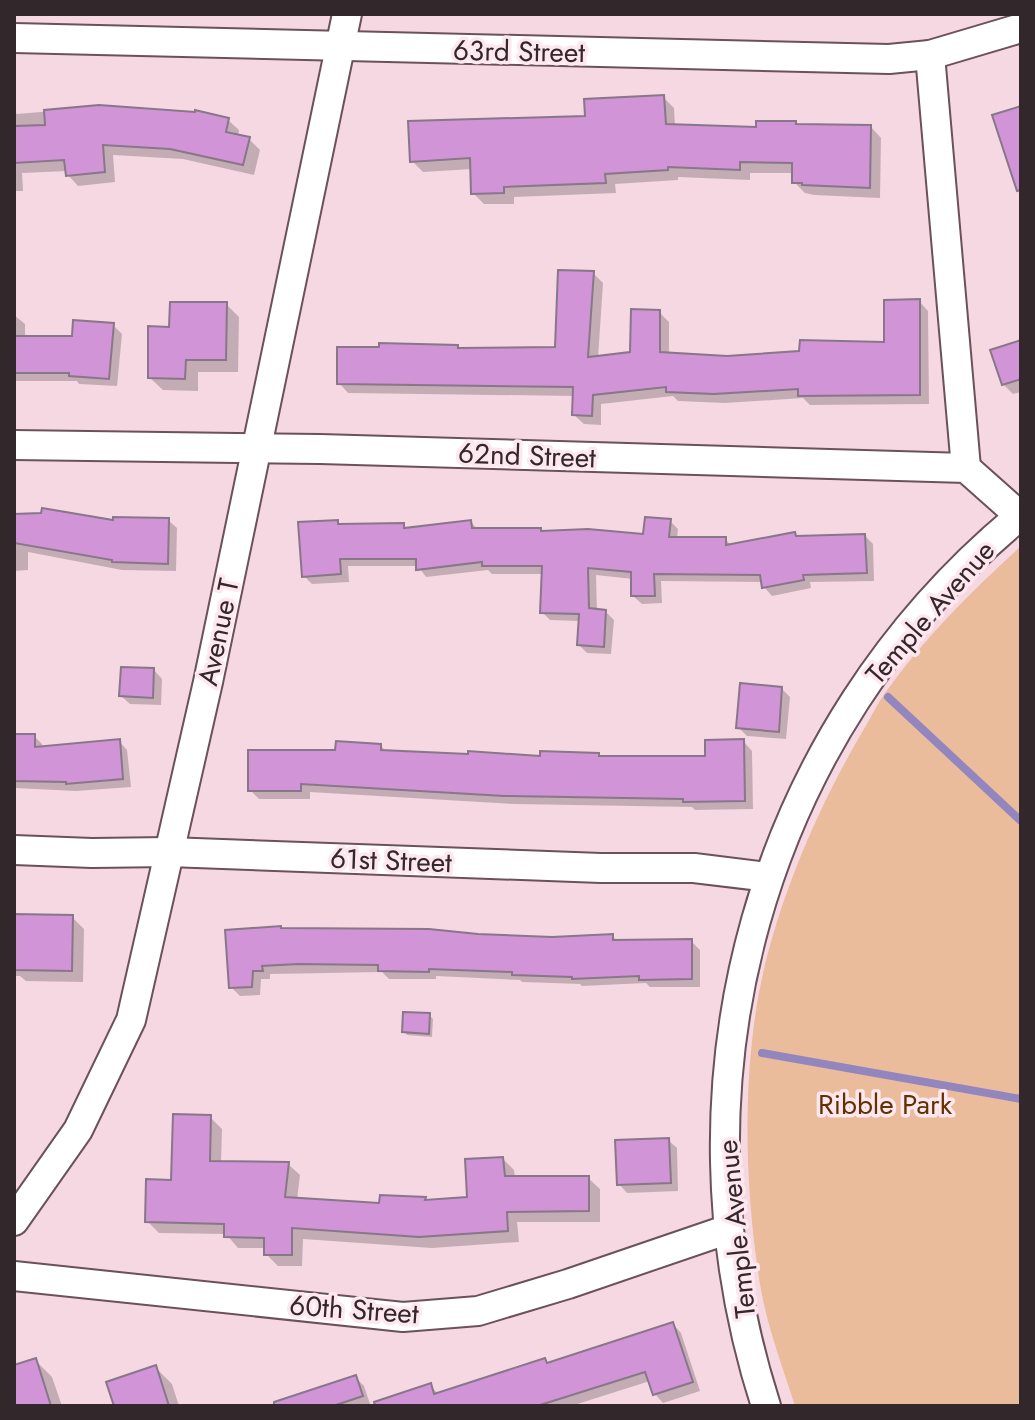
<svg xmlns="http://www.w3.org/2000/svg" width="1035" height="1420" viewBox="0 0 1035 1420" font-family="Jost,sans-serif">
<rect width="100%" height="100%" fill="#f6d8e2"/>
<!-- green -->
<path fill="#eabc9b" d="M1021 546V1406H795C782 1365 765 1321 759 1278 746 1193 743 1101 755 1017 768 923 813 816 861 734 869 721 876 706 885 693 924 638 972 591 1021 546Z"/>
<!-- shadow -->
<g fill="#0003">
<path d="M663 97 674 108 675 126 758 129 795 123 798 126 871 127 881 138 880 198 814 195 805 193 794 182V173H750V180L678 177V180L615 184 616 193 514 197V204H484L473 193 472 169 423 172 412 161Z"/>
<path d="M99 107 228 120 239 130 238 137 249 139 260 150 254 175 183 159 113 155 115 182 78 186 68 175 67 171 22 173 23 191H14V111L17 114Z"/>
<path d="M593 273 603 283 598 358 632 354 659 312 669 322V354L727 358 886 344 919 301 928 311 929 404 810 405 803 398 725 403 678 401 673 396 601 404V425L584 424 574 415 575 396 348 393 339 383 460 350 557 349Z"/>
<path d="M226 304 239 317 238 372H198V391L163 390 150 378 171 330Z"/>
<path d="M14 315 25 324V338H74L113 325 122 334 117 386 79 384 77 381H14Z"/>
<path d="M1021 342V392L1013 394 1003 384Z"/>
<path d="M43 515 115 522 168 520 177 528 176 571 122 570 28 552V570L14 571V516Z"/>
<path d="M670 521 678 529 677 539H725L732 546 794 534 798 538 865 536 873 544 874 581 810 582 811 588 772 596 764 587 763 582 661 581 662 603 642 604 633 596V579L596 575 597 611 606 612 614 620 611 654 587 653 579 645 580 621 550 620 542 612 543 574H492L488 570 426 577 418 566H348L349 582 312 584 304 576 337 522 341 526 403 525 407 530 471 522 478 530H540L543 533 645 536Z"/>
<path d="M154 670 162 679 161 705 130 704 121 696Z"/>
<path d="M782 689 790 697 786 739 747 736 738 727Z"/>
<path d="M14 736H34L42 744V748L119 741 127 750 131 787 76 791 14 788Z"/>
<path d="M743 741 752 751 753 809 695 810 692 807 514 804 310 792V799H259L250 790 337 752 381 746 388 753 542 758 598 755 602 758H707Z"/>
<path d="M14 907 16 916 72 917 84 929 83 982 26 981 20 976H14Z"/>
<path d="M228 931 552 939 612 936 618 941H691L700 950V987H650L646 983 582 986 580 984 522 982 520 980 436 976V979H389L382 972 270 974V979H261L260 995 240 996 231 987Z"/>
<path d="M429 1015 433 1019 432 1037 407 1035 404 1031Z"/>
<path d="M210 1117 222 1129 221 1164H288L300 1175 297 1200 381 1205 425 1199 428 1202 470 1199 503 1159 514 1170 515 1178H588L600 1189V1222H517L519 1242 432 1248 303 1239 302 1266H278L266 1254V1248H238L226 1234 159 1233 147 1221Z"/>
<path d="M668 1140 677 1148 678 1191 627 1193 619 1184Z"/>
<path d="M673 1324 681 1333 700 1391 663 1403 655 1394 650 1381 571 1406H391L430 1386 440 1395 548 1365Z"/>
<path d="M35 1360 52 1377 62 1406H14V1367Z"/>
<path d="M155 1367 172 1384 179 1406H116Z"/>
<path d="M355 1377 364 1386 370 1404 294 1406Z"/>
</g>
<g fill="none" stroke-linecap="round" stroke-linejoin="round">
<!-- stream -->
<g stroke="#9386bf" stroke-width="8">
<path d="M888 697 1021 821"/>
<path d="M762 1053 1021 1099"/>
</g>
</g>
<!-- building -->
<g fill="#d094d7" stroke="#887689" stroke-width="2">
<path d="M664 95 666 124 756 127V121H796V124L871 125 870 188 802 185V183H792V163L740 162V170L668 167V170L605 174 606 183 504 187V193L471 194 470 158 410 162 408 121 585 116 584 99Z"/>
<path d="M99 105 195 112V110L229 118 226 132 250 137 243 165 170 149 103 145 105 172 66 176 64 160 14 163V126L45 125 44 110Z"/>
<path d="M1021 106V190L1017 191 992 115Z"/>
<path d="M558 270 594 271 588 357 630 352 631 309 660 310V352L727 356 799 351 800 340 884 342V300L920 299V395L798 396V389L714 394 666 392V387L593 395 592 416 572 415 573 387 337 384V347H379V343L458 345V348L555 347Z"/>
<path d="M170 302H227L226 360H186L185 379 148 378V326L169 327Z"/>
<path d="M73 320 114 323 109 379 69 376V373H14V336H72Z"/>
<path d="M1021 340V379L1002 385 990 350Z"/>
<path d="M42 508 113 520V517L169 518 168 564 112 562V560L14 543V514L41 513Z"/>
<path d="M645 517 671 519 669 537H726V545L795 532 796 536 865 534 867 573 803 575 804 580 762 588 760 575 654 574 655 596H631V572L588 568 589 608 606 610 604 647 577 645 579 614 540 613 542 566H482V562L416 570V559H340L341 574 302 577 298 522 338 520V524L404 523V528L471 520 472 528H541V531L588 529 643 534Z"/>
<path d="M121 667 154 668 153 698 119 696Z"/>
<path d="M740 683 782 687 779 732 736 728Z"/>
<path d="M14 734H35V747L120 739 123 779 66 784V782L14 781Z"/>
<path d="M744 739 745 801 683 802V799L504 796 301 784V791H248V750H335L336 741 381 744V750L468 754V751L540 756V751L599 753V756H705V740Z"/>
<path d="M14 914 73 915 72 971 14 970Z"/>
<path d="M281 926V928L429 929 478 934 552 937 613 934V940L692 939V979L639 980V976L572 979V977L512 975V972L429 969V972L378 971V965L298 964 262 966 263 971H253L252 987 229 988 225 930Z"/>
<path d="M403 1012 430 1013 429 1034 402 1032Z"/>
<path d="M173 1114 211 1115 210 1161 289 1162 285 1197 379 1203 380 1195 426 1197 425 1200 467 1197 465 1159 503 1157 505 1176H589V1211L507 1212 508 1231 419 1237 292 1228V1255H264V1238L224 1237V1224L145 1222 146 1179 171 1180Z"/>
<path d="M669 1138 671 1183 617 1185 615 1140Z"/>
<path d="M673 1322 693 1382 653 1395 645 1372 537 1406H375L374 1402 431 1383 434 1394 545 1358 547 1363Z"/>
<path d="M36 1358 51 1406H14V1365Z"/>
<path d="M156 1365 169 1406H114L106 1382Z"/>
<path d="M356 1375 363 1396 333 1406H274V1402Z"/>
</g>
<g fill="none" stroke-linecap="round" stroke-linejoin="round">
<!-- minor casing -->
<g stroke="#6a515a" stroke-width="32">
<g id="minor">
<path d="M14 38 889 59 930 55 1021 28"/>
<path d="M930 55 966 468"/>
<path d="M14 445 320 449 966 468 1020 516"/>
<path d="M14 850 92 853 169 852 601 868H694L768 877"/>
<path d="M14 1221 78 1130 131 1020 208 682 347 14"/>
<path d="M14 1276 403 1317 478 1311 568 1284 729 1229"/>
<path d="M766 1406C662 1084 758 731 1021 515"/>
</g>
</g>
<!-- minor -->
<use href="#minor" stroke="#fff" stroke-width="28"/>
</g>
<g text-anchor="middle" stroke-width="7" stroke-linejoin="round" paint-order="stroke">
<!-- street labels -->
<g font-size="28" fill="#32272b" stroke="#ffe7ef">
<text transform="translate(519 51) rotate(1)" y="10">63rd Street</text>
<text transform="translate(527 455) rotate(2)" y="10">62nd Street</text>
<text transform="translate(930 612) rotate(-49)" y="10">Temple Avenue</text>
<text transform="translate(218 632) rotate(-78)" y="10">Avenue T</text>
<text transform="translate(391 860) rotate(2)" y="10">61st Street</text>
<text transform="translate(736 1229) rotate(-96)" y="10">Temple Avenue</text>
<text transform="translate(354 1309) rotate(4)" y="10">60th Street</text>
</g>
<!-- park labels -->
<g font-size="28" fill="#603102" stroke="#ffe7ef">
<text x="885" y="1114">Ribble Park</text>
</g>
</g>
<!-- border -->
<rect width="1035" height="1420" fill="none" stroke="#32272b" stroke-width="32"/>
</svg>
